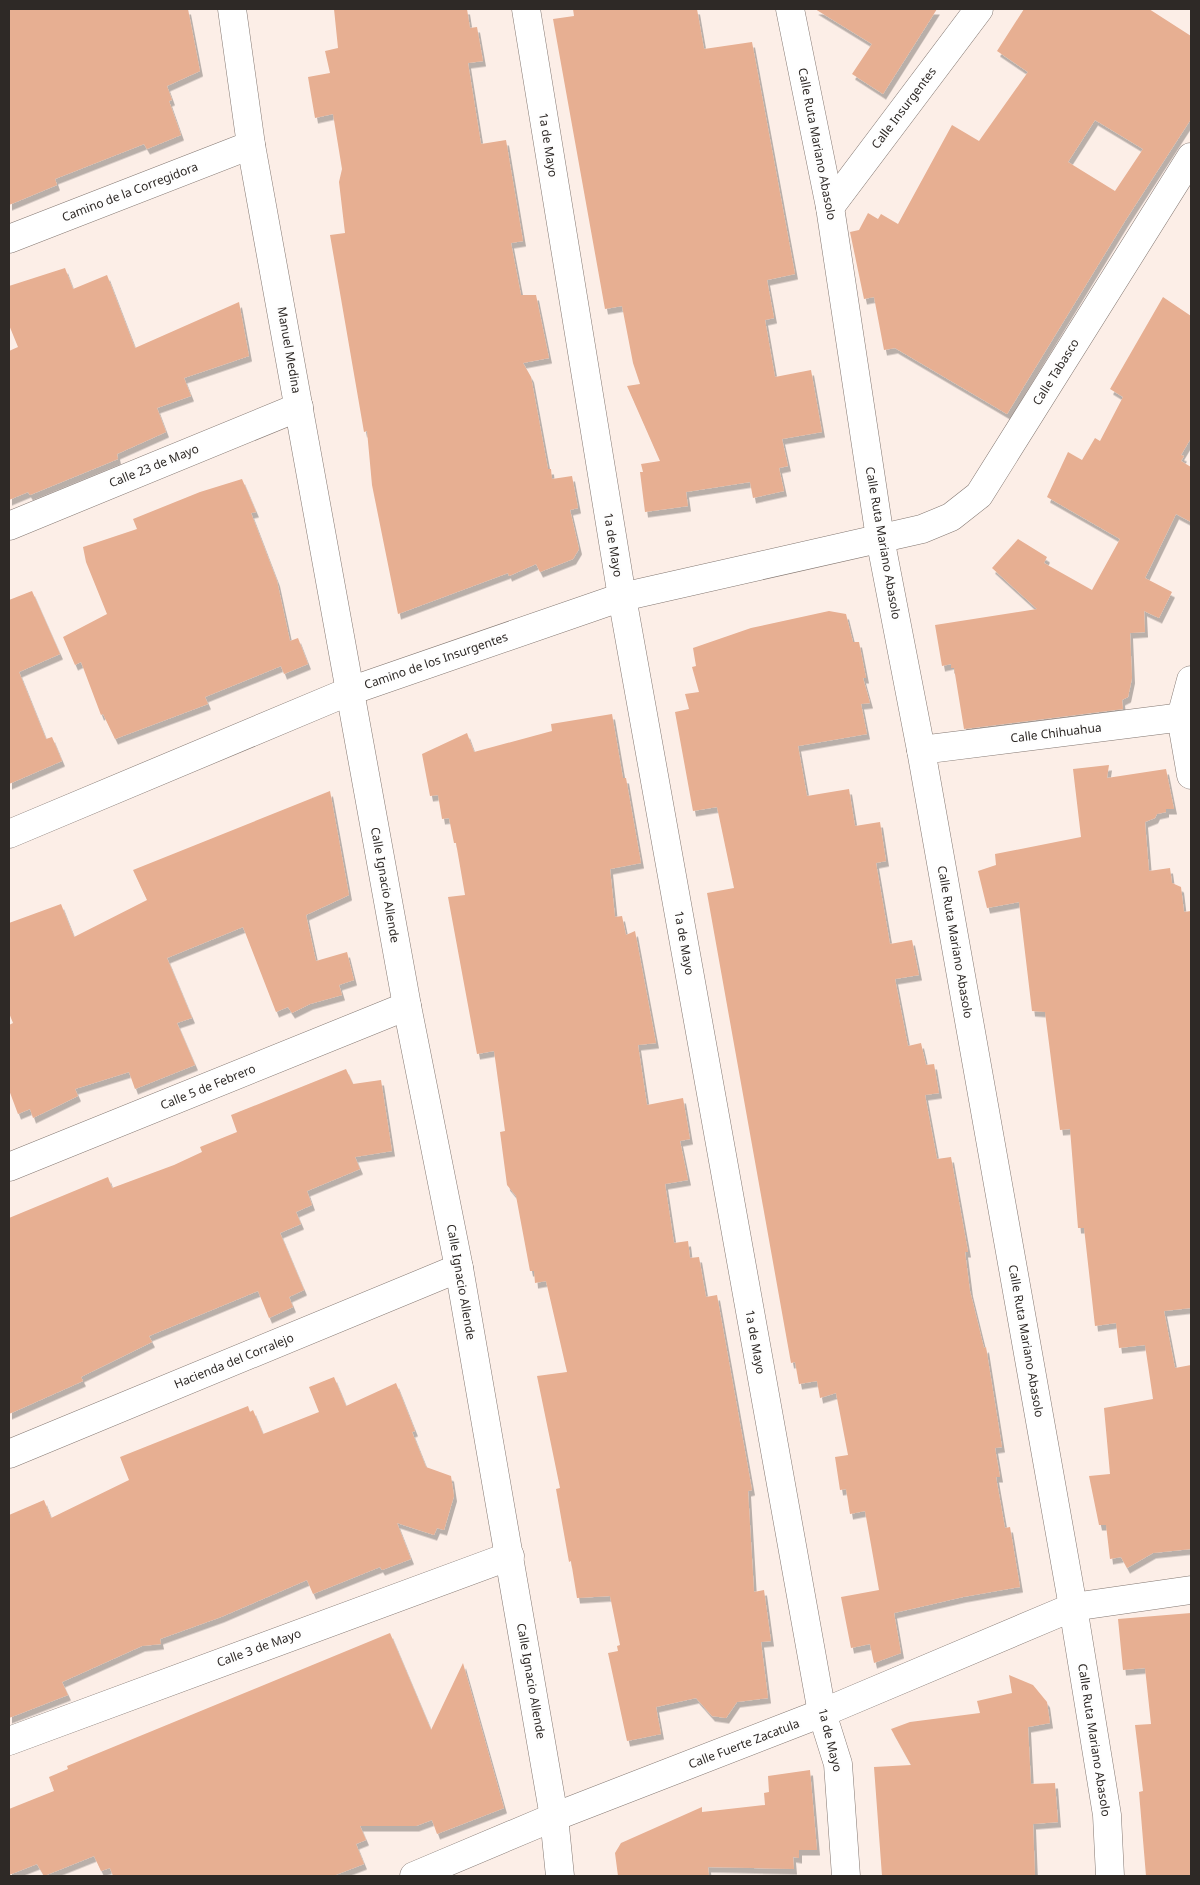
<svg xmlns="http://www.w3.org/2000/svg" width="1200" height="1885" viewBox="0 0 1200 1885" font-family="'Noto Sans',sans-serif">
<defs>
<filter id="shadow"><feDropShadow dx="3" dy="5.5" stdDeviation="0" flood-color="#0004"/></filter>
</defs>
<rect width="100%" height="100%" fill="#fceee7"/>
<!-- building -->
<g fill="#e7af92" fill-rule="evenodd" filter="url(#shadow)">
<path d="M9 9H188L200 71 167 86 172 100 169 101 181 135 147 149 144 144 55 179 57 185 9 205Z"/>
<path d="M334 9H467L470 28 477 27 483 61 468 63 481 144 506 140 523 241 511 243 521 295H536L549 358 523 363 531 377 548 469H551L552 479 572 476 578 508 570 510 579 549 573 559 540 572 536 564 509 576 508 573 398 614 372 485 367 431 364 432 330 235 345 233 339 182 342 169 333 114 315 118 308 77 330 73 325 51 338 48Z"/>
<path d="M573 9H697L704 49 752 42 795 274 767 280 774 318 765 320 775 377 811 370 822 432 782 439 788 466 779 468 784 491 753 498 750 482 686 492 688 506 645 512 640 472H643L641 464 660 461 627 386 640 384 633 363 622 306 605 309 553 19 574 16Z"/>
<path d="M815 9H937L883 94 852 74 872 44Z"/>
<path d="M1024 9H1149L1191 36V119L1125 221 1007 414 895 348 884 350 874 297 864 299 850 232 859 230 868 213 878 219 881 214 898 224 952 125 979 141 1028 72 997 51ZM1095 120 1143 149 1115 191 1068 162Z"/>
<path d="M65 268 73 289 107 275 135 348 239 302 249 356 184 378 191 396 157 408 166 432 117 454 118 459 30 495 28 492 9 500V351L18 347 9 325V286Z"/>
<path d="M1163 297 1191 316V438L1181 455 1184 456 1181 461 1191 467V522L1176 514 1145 578 1172 592 1159 618 1144 611 1145 632 1130 633 1132 678 1128 697 1122 700 1123 709 964 729 954 668H951V664L942 666 935 625 1037 609 992 568 1018 539 1047 557 1044 563 1092 590 1120 539 1047 497 1068 452 1082 460 1095 438 1100 441 1123 397 1110 389Z"/>
<path d="M242 479 256 512 251 513 277 581 290 641 298 638 308 664 284 674 281 666 205 697 208 704 115 739 103 714 101 715 81 662 75 665 63 637 107 614 86 562 83 547 137 529 133 519 200 492Z"/>
<path d="M32 591 60 654 19 672 46 739 52 737 62 761 9 784V600Z"/>
<path d="M829 611 846 614 853 642H859L866 678H863L870 703 861 704 867 734 798 746 807 796 849 789 855 826 880 822 886 861 876 863 890 944 912 940 919 975 895 979 908 1046 921 1043 926 1065 934 1064 939 1093 925 1095 937 1159 951 1157 968 1252H965L970 1291 984 1348 986 1347 1002 1447 995 1448 1000 1477H996L1005 1528 1010 1527 1020 1587 963 1597 894 1613 901 1653 874 1663 870 1644 851 1648 841 1597 879 1590 865 1511 850 1514 846 1489 840 1490 835 1457 848 1455 836 1393 820 1398 817 1381 799 1384 795 1362 791 1363 707 893 734 888 717 807 693 811 675 712 689 709 685 694 699 692 692 667 696 666 693 648 751 628Z"/>
<path d="M612 714 623 778H626L641 863 610 869 615 917 622 916 626 935 635 931 656 1043 638 1045 647 1105 683 1098 690 1139 680 1141 688 1180 665 1184 674 1243 688 1241 690 1258 699 1257 706 1297 717 1295 752 1490 748 1491 754 1592 764 1590 771 1641 761 1642 768 1698 737 1702 726 1718 712 1716 696 1698 656 1707 661 1734 627 1741 608 1653 618 1651 617 1646 620 1645 610 1596 577 1598 571 1561 569 1562 556 1489 560 1488 537 1376 567 1372 546 1281 535 1283 534 1271H530L516 1196 507 1185 500 1132 505 1131 494 1051 477 1054 448 897 465 895 456 843H454L449 818 442 819 438 795 430 796 422 754 467 733 474 752 552 731 551 724Z"/>
<path d="M1109 765 1107 778 1166 769 1174 809H1166V812L1157 814 1155 818 1145 822 1149 871 1170 868 1172 883 1181 887 1184 912 1191 911V1308L1164 1311 1175 1368 1191 1365V1549L1153 1553 1127 1568 1121 1557 1110 1559 1106 1525H1099L1089 1476 1110 1474 1104 1408 1153 1399 1145 1345 1119 1348 1116 1323 1095 1326 1084 1228H1078L1070 1129 1060 1130 1045 1012 1032 1011 1019 902 987 908 978 871 996 865 995 854 1081 837 1073 769Z"/>
<path d="M330 791 349 895 306 915 316 961 347 952 354 980 339 985 342 995 310 1004 292 1013 288 1007 276 1012 243 927 167 958 192 1018 177 1023 195 1065 135 1089 129 1072 75 1089 78 1096 33 1118 30 1109 18 1114 9 1090V1025L13 1023 9 1013V923L61 904 74 937 147 900 133 870Z"/>
<path d="M346 1069 353 1084 381 1080 392 1151 355 1157 360 1169 307 1191 312 1205 296 1212 301 1224 280 1233 304 1290 289 1297 293 1307 269 1318 258 1291 149 1336 152 1342 81 1377 83 1381 9 1414V1218L108 1177 112 1188 174 1165 202 1152 200 1147 237 1132 231 1115Z"/>
<path d="M334 1377 346 1406 396 1383 415 1431 412 1432 426 1467 451 1476 454 1496 444 1530 437 1528 434 1535 397 1523 411 1559 382 1570 380 1567 313 1594 307 1580 221 1617 160 1639 161 1644 142 1646 62 1682 68 1695 9 1718V1515L44 1500 51 1518 129 1480 120 1457 248 1406 250 1412 253 1410 263 1434 319 1412 309 1387Z"/>
<path d="M1191 1613V1876H1146L1139 1792 1143 1791 1135 1725 1151 1724 1145 1668 1123 1670 1118 1619Z"/>
<path d="M390 1633 431 1730 463 1663 504 1808 437 1834 432 1820 416 1826H360L366 1840 356 1844 364 1864 333 1876H113L110 1868 101 1871 94 1856 44 1876 37 1864 9 1875V1809L54 1791 49 1777 68 1769 67 1766Z"/>
<path d="M1009 1675 1033 1685 1047 1702 1050 1723 1028 1727 1031 1784 1055 1783 1058 1822 1033 1824 1035 1876H882L874 1767 911 1765 891 1729 910 1722 980 1713 977 1701 1012 1693Z"/>
<path d="M810 1770 817 1850H799V1858L793 1857 794 1869 708 1867 709 1876H618L615 1853 621 1843 702 1807V1812L765 1805 764 1793 769 1792 768 1776Z"/>
</g>
<g fill="none" stroke-linecap="round" stroke-linejoin="round">
<!-- minor casing -->
<g stroke="#837771" stroke-width="29">
<g id="minor">
<path d="M526 9 622 597 822 1713 838 1764 846 1876"/>
<path d="M790 9 830 207 880 538 921 750 1073 1607 1107 1815 1110 1876"/>
<path d="M830 207 979 9"/>
<path d="M9 239 251 145"/>
<path d="M9 526 299 407"/>
<path d="M1191 680 1181 717 1191 775"/>
<path d="M921 750 1191 716"/>
<path d="M9 834 350 691 622 597 922 529 951 517 979 495 1191 157"/>
<path d="M9 1167 407 1006"/>
<path d="M9 1454 459 1268"/>
<path d="M9 1741 510 1556"/>
<path d="M414 1876 554 1817 822 1713 1073 1607 1191 1590"/>
</g>
</g>
<!-- tertiary casing -->
<g stroke="#837771" stroke-width="29">
<path id="tertiary" d="M232 9 251 145 407 1006 459 1268 554 1817 560 1876"/>
</g>
<!-- minor -->
<use href="#minor" stroke="#fff" stroke-width="28"/>
<!-- tertiary -->
<use href="#tertiary" stroke="#fff" stroke-width="28"/>
</g>
<g text-anchor="middle" stroke-width="5" stroke-linejoin="round" paint-order="stroke">
<!-- street labels -->
<g font-size="12" fill="#2e2926" stroke="#fefefe">
<text transform="translate(904 108) rotate(-53)" y="4">Calle Insurgentes</text>
<text transform="translate(817 144) rotate(79)" y="4">Calle Ruta Mariano Abasolo</text>
<text transform="translate(548 145) rotate(81)" y="4">1a de Mayo</text>
<text transform="translate(130 192) rotate(-21)" y="4">Camino de la Corregidora</text>
<text transform="translate(289 350) rotate(80)" y="4">Manuel Medina</text>
<text transform="translate(1056 372) rotate(-58)" y="4">Calle Tabasco</text>
<text transform="translate(154 466) rotate(-22)" y="4">Calle 23 de Mayo</text>
<text transform="translate(883 543) rotate(80)" y="4">Calle Ruta Mariano Abasolo</text>
<text transform="translate(613 545) rotate(81)" y="4">1a de Mayo</text>
<text transform="translate(436 661) rotate(-19)" y="4">Camino de los Insurgentes</text>
<text transform="translate(1056 733) rotate(-7)" y="4">Calle Chihuahua</text>
<text transform="translate(385 885) rotate(80)" y="4">Calle Ignacio Allende</text>
<text transform="translate(955 942) rotate(80)" y="4">Calle Ruta Mariano Abasolo</text>
<text transform="translate(684 943) rotate(80)" y="4">1a de Mayo</text>
<text transform="translate(208 1087) rotate(-22)" y="4">Calle 5 de Febrero</text>
<text transform="translate(461 1282) rotate(80)" y="4">Calle Ignacio Allende</text>
<text transform="translate(1026 1341) rotate(80)" y="4">Calle Ruta Mariano Abasolo</text>
<text transform="translate(755 1342) rotate(80)" y="4">1a de Mayo</text>
<text transform="translate(234 1361) rotate(-22)" y="4">Hacienda del Corralejo</text>
<text transform="translate(259 1648) rotate(-20)" y="4">Calle 3 de Mayo</text>
<text transform="translate(531 1681) rotate(80)" y="4">Calle Ignacio Allende</text>
<text transform="translate(830 1740) rotate(76)" y="4">1a de Mayo</text>
<text transform="translate(1094 1740) rotate(81)" y="4">Calle Ruta Mariano Abasolo</text>
<text transform="translate(744 1744) rotate(-21)" y="4">Calle Fuerte Zacatula</text>
</g>
</g>
<!-- border -->
<rect width="1200" height="1885" fill="none" stroke="#2e2926" stroke-width="20"/>
</svg>
